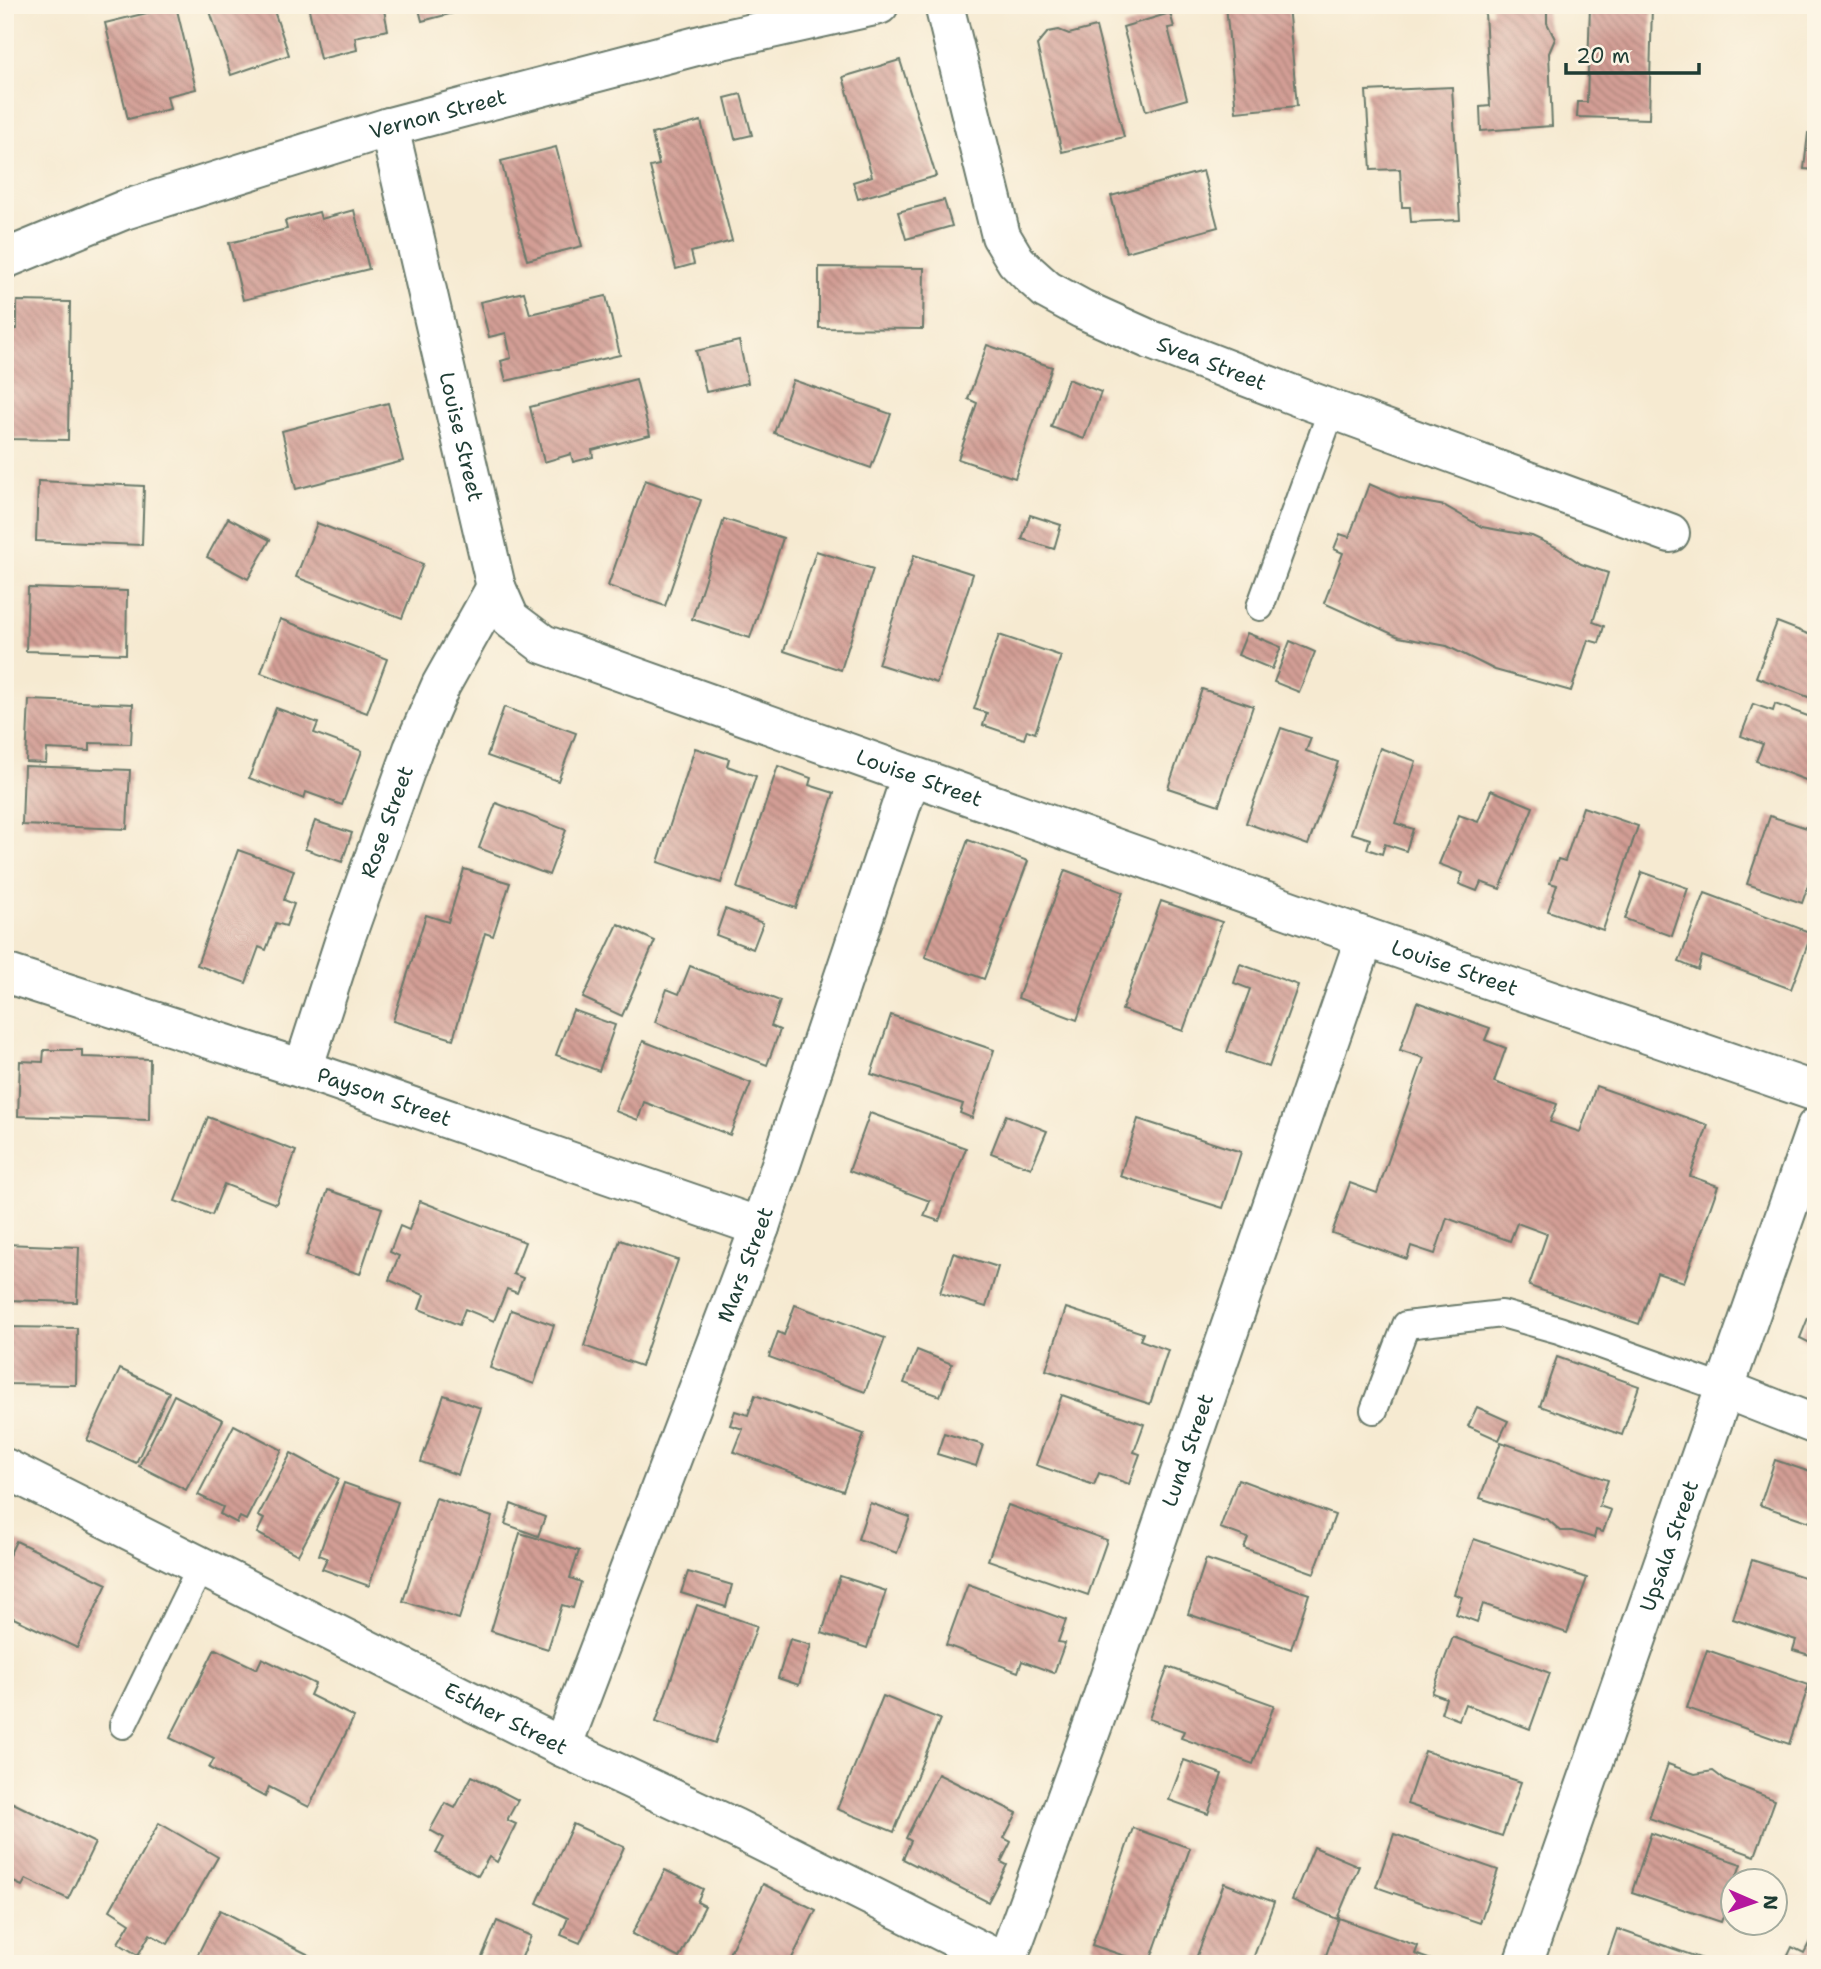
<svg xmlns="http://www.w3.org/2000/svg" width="1821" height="1969" viewBox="0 0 1821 1969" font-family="'Shantell Sans',sans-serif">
<defs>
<pattern id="building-back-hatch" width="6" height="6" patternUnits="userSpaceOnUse" patternTransform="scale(1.75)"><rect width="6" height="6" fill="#d39e95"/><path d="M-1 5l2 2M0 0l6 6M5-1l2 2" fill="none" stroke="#ab827a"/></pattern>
</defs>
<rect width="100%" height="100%" fill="#fcf5e5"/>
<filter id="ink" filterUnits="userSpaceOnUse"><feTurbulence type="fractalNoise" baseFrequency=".0143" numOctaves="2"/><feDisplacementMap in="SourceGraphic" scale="14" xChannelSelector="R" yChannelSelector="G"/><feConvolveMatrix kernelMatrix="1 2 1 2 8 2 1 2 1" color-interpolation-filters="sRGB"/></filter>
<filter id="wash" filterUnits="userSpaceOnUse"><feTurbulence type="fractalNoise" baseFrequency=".00686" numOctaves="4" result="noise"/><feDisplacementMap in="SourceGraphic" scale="28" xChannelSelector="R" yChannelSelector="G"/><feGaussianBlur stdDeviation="1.57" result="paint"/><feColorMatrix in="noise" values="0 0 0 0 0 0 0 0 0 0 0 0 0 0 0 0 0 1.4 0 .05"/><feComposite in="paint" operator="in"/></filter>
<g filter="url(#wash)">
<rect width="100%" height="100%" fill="#f6ead1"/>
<g id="blocks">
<!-- building -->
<g fill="url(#building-back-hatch)">
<path d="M208 5H272L289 55 231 75Z"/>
<path d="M308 5H383L388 30 355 37 357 50 320 59Z"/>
<path d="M418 5H481V6L422 21Z"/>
<path d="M1226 5H1288L1297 106 1236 112Z"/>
<path d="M1491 5H1547V23L1555 39 1549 53 1552 126 1481 131 1480 107 1490 106 1485 12H1492Z"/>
<path d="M1590 5H1652L1649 119 1577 117 1578 102H1587Z"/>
<path d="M176 6 196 89 167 96 170 109 128 119 105 23Z"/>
<path d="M1170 13 1174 27 1168 28 1187 99 1146 111 1123 27Z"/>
<path d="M1096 27 1124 137 1062 152 1037 45 1048 32 1059 30 1069 34Z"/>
<path d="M900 60 936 176 858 199 853 182 872 176 843 77Z"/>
<path d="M1452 87 1460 220 1411 222 1410 207H1402L1400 169 1371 170 1366 91Z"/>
<path d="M741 94 752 135 735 139 725 98Z"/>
<path d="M701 121 732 241 691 252 694 264 676 269 650 167 659 165 652 134Z"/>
<path d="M1808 133 1816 134V170L1804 169Z"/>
<path d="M556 147 582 246 527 260 501 161Z"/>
<path d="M1203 171 1218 227 1126 252 1111 196Z"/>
<path d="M944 200 952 226 906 239 898 212Z"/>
<path d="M354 210 369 269 243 300 229 243 287 229 285 221 319 212 321 219Z"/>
<path d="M819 267 924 268 923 329 819 328Z"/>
<path d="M524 292 530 314 606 296 620 355 506 381 501 361 511 358 506 333 489 337 480 302Z"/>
<path d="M17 301 70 302 68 440 8 439 9 329H17Z"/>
<path d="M739 341 748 383 706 392 696 351Z"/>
<path d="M987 345 1052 367 1015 478 958 459 977 403 968 399Z"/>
<path d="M636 379 650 435 592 450 593 457 573 462 571 454 544 462 530 407Z"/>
<path d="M1068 379 1101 392 1084 439 1051 427Z"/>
<path d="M793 380 891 414 871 468 774 433Z"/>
<path d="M388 403 403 461 296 489 282 431Z"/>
<path d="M645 480 701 500 665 606 608 586Z"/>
<path d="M38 481 144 486 142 545 36 541Z"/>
<path d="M1369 484 1401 498 1445 506 1482 527 1532 536 1556 547 1581 564 1608 573 1593 622 1604 626 1599 643 1588 640 1571 691 1495 670 1447 646 1399 637 1324 603 1343 553 1334 549 1340 534 1349 537Z"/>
<path d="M1030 515 1061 525 1054 549 1022 539Z"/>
<path d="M228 518 270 540 248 579 207 557Z"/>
<path d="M724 519 783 538 750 638 692 619Z"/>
<path d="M317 523 423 564 402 618 296 577Z"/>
<path d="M816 551 873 569 841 670 784 651Z"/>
<path d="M914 555 973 574 937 683 878 664Z"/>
<path d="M28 588 127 591 126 654 26 651Z"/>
<path d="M280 619 387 659 367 713 261 673Z"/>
<path d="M1777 622 1813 636 1816 629V700L1756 677Z"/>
<path d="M1247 633 1281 647 1272 669 1238 655Z"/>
<path d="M999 635 1061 656 1035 733 1027 730 1024 739 983 725 987 713 974 709Z"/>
<path d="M1290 641 1315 652 1299 692 1274 682Z"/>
<path d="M1202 689 1253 706 1219 805 1168 788Z"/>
<path d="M29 700 133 704 131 744 90 743V751L47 749 46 763 26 762Z"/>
<path d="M1753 704 1773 711 1775 704 1816 719V784L1756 761 1763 744 1741 736Z"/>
<path d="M504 707 576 733 558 781 487 756Z"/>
<path d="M276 708 318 723 314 733 362 751 342 805 306 792 304 799 249 778Z"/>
<path d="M1281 728 1311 738 1306 751 1338 762 1308 845 1246 823Z"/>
<path d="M695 748 729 759 727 766 756 776 721 883 658 862Z"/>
<path d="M1380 748 1416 761 1395 823 1413 829 1406 851 1385 844 1382 854 1367 849 1370 839 1351 833Z"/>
<path d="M24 766 130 770 127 829 22 825Z"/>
<path d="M778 766 811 778 809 785 834 793 796 908 737 888Z"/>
<path d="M1491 790 1533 807 1500 889 1481 882 1477 891 1459 884 1463 873 1439 864 1459 815 1478 822Z"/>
<path d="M496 803 566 830 549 875 479 848Z"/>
<path d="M1583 807 1638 826 1603 930 1548 911 1557 885 1550 883 1558 859 1565 861Z"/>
<path d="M1770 816 1816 831V863L1802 903 1747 884Z"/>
<path d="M315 821 352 833 342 862 305 849Z"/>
<path d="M968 840 1028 861 984 979 925 957Z"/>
<path d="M238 850 294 870 284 900 294 904 286 926 276 923 266 950 259 947 246 983 197 965Z"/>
<path d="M464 869 510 883 493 936 485 933 453 1039 393 1021 426 915 448 922Z"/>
<path d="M1065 870 1123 892 1077 1020 1018 998Z"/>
<path d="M1642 872 1688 888 1672 936 1625 919Z"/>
<path d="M1705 893 1812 933 1791 989 1702 956 1698 970 1679 962Z"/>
<path d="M1161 901 1222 922 1183 1031 1122 1010Z"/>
<path d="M725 909 763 923 753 949 716 935Z"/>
<path d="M618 924 655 941 622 1016 583 998Z"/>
<path d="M1240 964 1298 985 1269 1067 1227 1052 1250 989 1234 983Z"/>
<path d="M690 966 780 1001 771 1026 780 1030 767 1065 655 1022 667 989 679 994Z"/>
<path d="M1417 1002 1490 1028 1485 1040 1506 1048 1494 1082 1557 1104 1550 1122 1580 1132 1596 1086 1708 1125 1690 1176 1718 1186 1684 1282 1657 1273 1639 1324 1529 1286 1547 1234 1517 1223 1510 1241 1447 1218 1435 1254 1411 1246 1407 1259 1332 1233 1350 1183 1377 1193 1424 1058 1400 1050Z"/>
<path d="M573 1010 615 1025 599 1071 556 1055Z"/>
<path d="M891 1015 994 1050 972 1118 960 1113 963 1104 871 1074Z"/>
<path d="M643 1041 751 1083 730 1135 644 1102 638 1120 615 1111Z"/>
<path d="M44 1050H82V1057L150 1059 149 1120 18 1116 20 1061 43 1062Z"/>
<path d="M870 1113 966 1148 939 1221 924 1216 930 1201 849 1171Z"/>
<path d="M1006 1115 1047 1131 1031 1168 991 1153Z"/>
<path d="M208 1117 296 1151 276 1204 224 1184 212 1215 175 1201Z"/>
<path d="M1138 1119 1241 1152 1223 1208 1120 1176Z"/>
<path d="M328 1190 382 1208 360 1274 306 1256Z"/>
<path d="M420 1201 525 1242 513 1274 523 1278 517 1293 507 1289 494 1321 465 1309 459 1325 419 1309 424 1295 389 1280 399 1256 390 1252 400 1226 409 1230Z"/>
<path d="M620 1240 678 1260 641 1366 584 1346Z"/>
<path d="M5 1244 79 1247 77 1302 5 1300Z"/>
<path d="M953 1253 998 1267 986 1307 940 1293Z"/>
<path d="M1816 1298V1329L1810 1343 1800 1338Z"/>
<path d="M795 1305 885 1338 865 1392 769 1357 778 1332 784 1335Z"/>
<path d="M1066 1308 1143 1333 1140 1340 1168 1350 1150 1404 1046 1370Z"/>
<path d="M511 1310 554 1325 534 1384 490 1368Z"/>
<path d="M5 1327 77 1328 76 1385 5 1384Z"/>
<path d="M917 1350 952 1364 940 1396 904 1383Z"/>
<path d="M1557 1357 1639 1386 1622 1435 1540 1406Z"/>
<path d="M120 1369 169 1392 136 1463 87 1440Z"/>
<path d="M174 1395 223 1420 186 1490 139 1466Z"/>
<path d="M444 1395 481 1408 458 1475 421 1462Z"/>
<path d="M755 1395 864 1434 843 1491 734 1452 743 1429 730 1425 735 1411 748 1415Z"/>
<path d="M1062 1395 1144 1424 1134 1452 1140 1454 1129 1484 1099 1473 1094 1485 1036 1465Z"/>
<path d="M1477 1407 1508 1421 1499 1440 1468 1426Z"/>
<path d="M234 1425 282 1450 246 1520 240 1517 237 1523 220 1514 223 1507 198 1495Z"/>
<path d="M944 1433 983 1445 976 1466 937 1454Z"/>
<path d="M1501 1442 1608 1480 1599 1506 1611 1510 1603 1532 1596 1530 1594 1538 1572 1531H1561L1548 1520 1480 1498Z"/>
<path d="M291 1453 339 1479 298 1555 257 1533 264 1519 258 1516Z"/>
<path d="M1775 1460 1816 1474V1524L1760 1505Z"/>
<path d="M1238 1479 1335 1515 1314 1573 1244 1548 1248 1538 1220 1528Z"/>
<path d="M344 1483 398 1502 369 1586 322 1569 327 1558 319 1555Z"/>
<path d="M436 1498 492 1517 459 1619 403 1601Z"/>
<path d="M870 1503 910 1517 897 1553 858 1539Z"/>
<path d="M511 1504 545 1517 538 1536 505 1524Z"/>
<path d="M1008 1505 1107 1540 1088 1595 988 1560Z"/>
<path d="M520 1533 579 1551 570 1578 581 1582 573 1608 562 1605 548 1649 491 1631Z"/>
<path d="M1474 1539 1587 1578 1567 1633 1483 1604 1477 1622 1456 1614 1462 1597 1454 1594Z"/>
<path d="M16 1541 107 1584 77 1648 5 1614V1564Z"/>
<path d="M1206 1559 1309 1594 1291 1649 1188 1614Z"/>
<path d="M1752 1560 1816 1581V1657L1793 1650 1796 1640 1733 1619Z"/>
<path d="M688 1572 732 1585 726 1607 681 1593Z"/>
<path d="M840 1576 886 1591 867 1648 822 1633Z"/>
<path d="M968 1584 1066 1620 1058 1642 1065 1643 1054 1673 1022 1661 1018 1672 946 1645Z"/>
<path d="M697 1605 757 1626 715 1743 656 1722Z"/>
<path d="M1453 1637 1550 1673 1530 1729 1465 1704 1459 1720 1441 1713 1446 1698 1432 1693Z"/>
<path d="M790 1639 811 1645 799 1685 778 1678Z"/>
<path d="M215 1649 257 1669 262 1658 315 1684 310 1695 354 1717 309 1807 269 1787 265 1797 209 1768 214 1759 170 1738Z"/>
<path d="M1707 1650 1809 1685 1789 1744 1687 1708Z"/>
<path d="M1168 1667 1274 1705 1253 1764 1181 1738 1184 1731 1149 1719Z"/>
<path d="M883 1696 940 1719 894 1832 837 1809Z"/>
<path d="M1425 1751 1521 1782 1502 1836 1407 1804Z"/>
<path d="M1184 1760 1222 1774 1208 1814 1169 1800Z"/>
<path d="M1668 1764 1695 1774 1713 1771 1726 1781 1775 1800 1755 1856 1649 1818Z"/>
<path d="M938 1774 1017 1813 1004 1838 1011 1842 1001 1862 1007 1865 988 1902 903 1859 911 1841 906 1838Z"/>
<path d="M472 1776 518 1800 507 1820 516 1824 497 1862 489 1857 478 1876 436 1853 444 1838 430 1830 445 1803 455 1808Z"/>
<path d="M5 1799 95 1843 68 1899 26 1879 22 1886 5 1878Z"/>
<path d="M159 1823 218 1857 168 1944 150 1934 138 1955 118 1943 130 1923 110 1910Z"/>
<path d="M573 1824 624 1847 580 1943 561 1935 568 1918 537 1903Z"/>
<path d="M1133 1828 1190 1848 1149 1964 1092 1945Z"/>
<path d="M1651 1833 1741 1864 1721 1922 1632 1892Z"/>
<path d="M1394 1834 1498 1870 1480 1923 1376 1887Z"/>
<path d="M1314 1847 1359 1866 1337 1919 1292 1900Z"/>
<path d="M665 1870 703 1889 697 1902 705 1906 679 1958 632 1934Z"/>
<path d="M1224 1883 1274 1902 1251 1964H1194Z"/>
<path d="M763 1884 816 1910 789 1964H724Z"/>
<path d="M220 1910 327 1964H193Z"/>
<path d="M1339 1918 1418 1946 1415 1954 1442 1964H1323Z"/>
<path d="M497 1921 531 1936 519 1964H479Z"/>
<path d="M1617 1929 1703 1959 1701 1964H1605Z"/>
<path d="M1816 1930V1964H1784L1792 1947 1804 1953Z"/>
</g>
</g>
</g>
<g filter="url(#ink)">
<use href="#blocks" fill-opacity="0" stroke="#6a7a6b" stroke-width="2"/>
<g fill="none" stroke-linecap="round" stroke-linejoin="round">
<!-- service casing -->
<g stroke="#6a7a6b" stroke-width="30">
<g id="service">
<path d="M1260 607 1332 409"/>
<path d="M1374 1410 1406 1325 1502 1314 1559 1330 1722 1388"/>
<path d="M123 1725 201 1566"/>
</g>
</g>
<!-- minor casing -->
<g stroke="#6a7a6b" stroke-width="42">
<g id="minor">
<path id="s1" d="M944 5 1001 236 1016 261 1028 273 1047 290 1082 309 1151 340 1304 399 1670 533"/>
<path id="s2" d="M389 127 496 587 510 619 543 644 1365 937 1816 1092"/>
<path id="s3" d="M5 973 303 1069 760 1227"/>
<path id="s4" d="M303 1069 344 942 413 749 441 685 496 587"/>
<path d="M1722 1388 1816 1425"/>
<path id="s5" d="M5 1468 562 1747 735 1828 1007 1964"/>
<path id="s6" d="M562 1747 760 1227 911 776"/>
<path id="s7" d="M1006 1963 1094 1722 1365 937"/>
<path id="s8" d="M1523 1964 1816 1127"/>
</g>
</g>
<!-- tertiary casing -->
<g stroke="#6a7a6b" stroke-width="42">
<g id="tertiary">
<path id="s9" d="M5 259 124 210 389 127 708 43 879 5"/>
</g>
</g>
<!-- service -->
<use href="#service" stroke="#fff" stroke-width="26"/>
<!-- minor -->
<use href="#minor" stroke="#fff" stroke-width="38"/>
<!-- tertiary -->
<use href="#tertiary" stroke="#fff" stroke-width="38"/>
</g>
</g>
<g text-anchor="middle" stroke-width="7" stroke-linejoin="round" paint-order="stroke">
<!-- street labels -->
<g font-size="21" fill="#1f3d34" stroke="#fcf5e5">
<text dy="7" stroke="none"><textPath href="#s9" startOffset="457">Vernon Street</textPath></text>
<text dy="7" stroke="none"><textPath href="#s1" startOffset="490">Svea Street</textPath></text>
<text dy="7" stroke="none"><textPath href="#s2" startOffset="318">Louise Street</textPath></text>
<text dy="7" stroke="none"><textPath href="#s2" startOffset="948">Louise Street</textPath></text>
<text dy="7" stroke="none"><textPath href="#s4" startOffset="261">Rose Street</textPath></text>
<text dy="7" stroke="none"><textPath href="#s2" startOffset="1516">Louise Street</textPath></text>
<text dy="7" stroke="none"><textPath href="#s3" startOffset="399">Payson Street</textPath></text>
<text dy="7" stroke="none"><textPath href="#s6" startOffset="516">Mars Street</textPath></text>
<text dy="7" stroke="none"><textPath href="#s7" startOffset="544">Lund Street</textPath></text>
<text dy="7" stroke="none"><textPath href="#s8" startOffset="443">Upsala Street</textPath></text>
<text dy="7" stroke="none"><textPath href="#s5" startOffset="560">Esther Street</textPath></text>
</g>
</g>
<!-- margin -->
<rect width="1821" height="1969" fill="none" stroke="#fcf5e5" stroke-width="28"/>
<!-- north arrow -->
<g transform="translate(1754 1902) rotate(92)"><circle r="33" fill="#fcf5e5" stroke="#a4ab9e" stroke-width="2"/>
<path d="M0-5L12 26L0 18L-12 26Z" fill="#b5179e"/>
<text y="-10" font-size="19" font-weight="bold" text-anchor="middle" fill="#1f3d34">N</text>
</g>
<!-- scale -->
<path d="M1566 63v10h133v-10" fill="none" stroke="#1f3d34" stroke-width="3.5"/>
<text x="1576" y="63" font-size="21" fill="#1f3d34" stroke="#fcf5e5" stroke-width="5" paint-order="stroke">20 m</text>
</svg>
